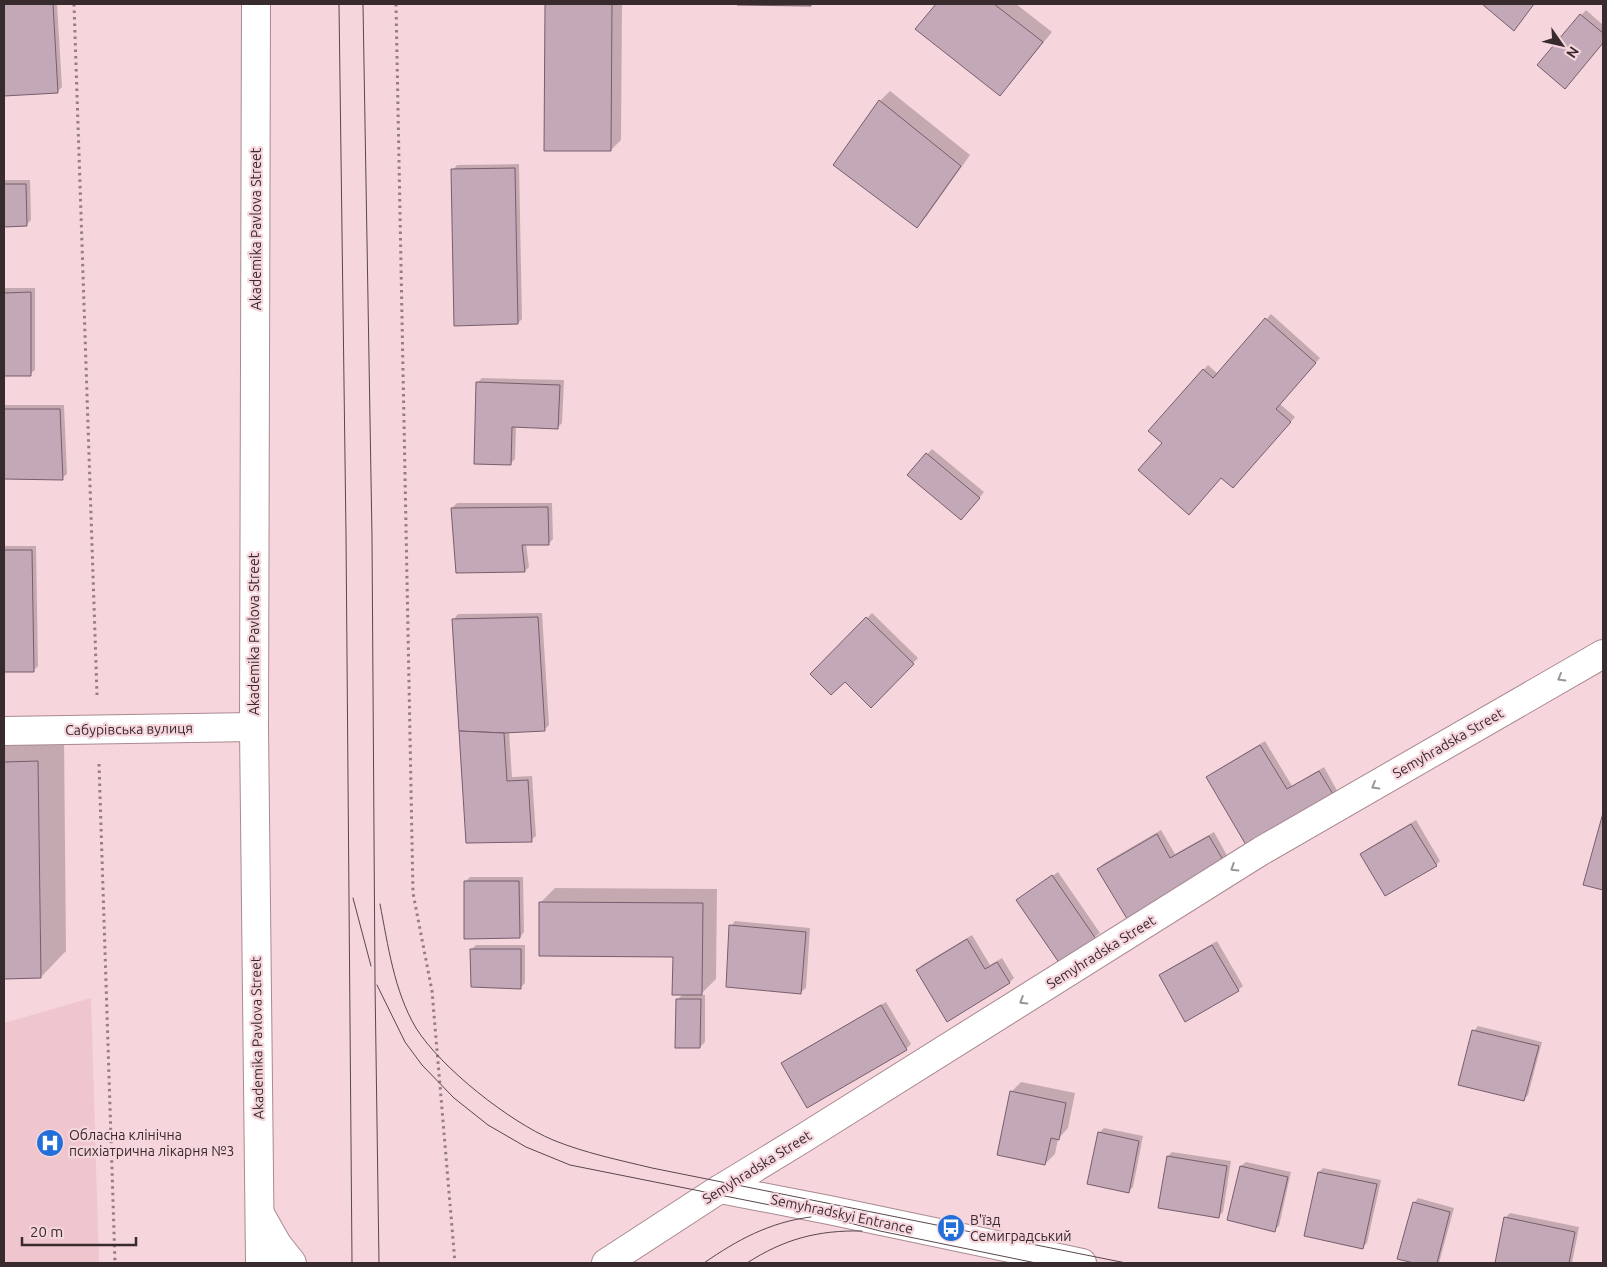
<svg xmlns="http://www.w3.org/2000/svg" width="1607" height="1267" viewBox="0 0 1607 1267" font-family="Ubuntu,sans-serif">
<rect width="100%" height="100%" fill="#f6d5dc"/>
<!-- built -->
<path fill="#efc6ce" d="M91 998 99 1263H4V1023Z"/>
<!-- shadow -->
<g fill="#0003">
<path d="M4 4H57L62 87 57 92 4 95Z"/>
<path d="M546 4H622L621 140 611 150H545Z"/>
<path d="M738 4H812L811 5Z"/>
<path d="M937 4H1016L1052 32 1009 85 999 95 917 29Z"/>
<path d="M1484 4H1534L1513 30Z"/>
<path d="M1586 10 1603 25V42L1569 83 1538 65Z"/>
<path d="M890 91 970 155 926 217 917 227 880 101Z"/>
<path d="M519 164 522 319 518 323 453 170 457 165Z"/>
<path d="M4 180H30L31 220 26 225H4Z"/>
<path d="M4 288H35V370L30 374H4Z"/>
<path d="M1271 314 1320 358 1280 404 1295 417 1237 482 1222 477 1150 431 1208 365 1218 374Z"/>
<path d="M482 378 564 380 562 423 558 427 516 426 515 459 511 463 477 383Z"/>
<path d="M4 405H64L67 474 62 478H4Z"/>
<path d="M932 449 984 492 966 514 909 475Z"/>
<path d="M457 503H552L553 539 548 544H526L529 567 525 571 452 508Z"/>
<path d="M4 546H36L38 666 33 671H4Z"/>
<path d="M542 613 549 725 544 730 509 731 512 777 532 776 536 836 531 840 468 841 454 619 458 614Z"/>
<path d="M872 613 918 658 871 706 845 680 812 674Z"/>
<path d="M64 736 66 951 41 977 4 978V737Z"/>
<path d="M1265 741 1292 786 1324 767 1339 794 1335 798 1207 778 1212 773Z"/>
<path d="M1603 818V889L1584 884Z"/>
<path d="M1416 820 1440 861 1436 865 1362 854 1367 849Z"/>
<path d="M1161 830 1175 854 1214 832 1229 859 1099 869 1103 864Z"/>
<path d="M1058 872 1100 933 1060 962 1018 900Z"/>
<path d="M470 877H523L524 932 520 937 465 882Z"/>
<path d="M555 888 717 889 716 979 700 995H705V1042L700 1047 677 1000 683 994 674 956 540 903Z"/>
<path d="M735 921 810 928 806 988 801 992 731 926Z"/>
<path d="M972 935 990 965 1002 958 1014 978 1010 982 948 1020 917 970 922 965Z"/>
<path d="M1217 941 1243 986 1238 990 1160 975 1165 971Z"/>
<path d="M476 945H525V983L520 988 472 949Z"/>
<path d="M886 1002 911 1044 906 1049 783 1063 787 1059Z"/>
<path d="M1478 1026 1542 1042 1528 1095 1523 1100 1474 1031Z"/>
<path d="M1021 1082 1075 1093 1068 1128 1058 1139 1055 1154 1045 1164 1011 1092Z"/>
<path d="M1104 1128 1143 1136 1133 1187 1128 1192 1099 1133Z"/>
<path d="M1172 1152 1231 1161 1223 1212 1218 1217 1168 1156Z"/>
<path d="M1246 1162 1291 1172 1279 1226 1274 1230 1228 1220 1241 1166Z"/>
<path d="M1323 1168 1381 1180 1367 1243 1363 1247 1319 1172Z"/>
<path d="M1418 1198 1454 1208 1439 1263H1419L1399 1258 1414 1203Z"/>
<path d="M1510 1213 1579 1227 1572 1263H1496L1505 1218Z"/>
</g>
<!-- building -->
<g fill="#c3a8b8" stroke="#775e6c">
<path d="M4 4H53L58 93 4 96Z"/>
<path d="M545 4H612L611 151H544Z"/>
<path d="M737 4H811V6L737 5Z"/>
<path d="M936 4H994L1043 42 1000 96 915 29Z"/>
<path d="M1482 4H1534L1514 31Z"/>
<path d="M1580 14 1603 33V43L1565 89 1537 65Z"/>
<path d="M879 100 961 166 917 228 833 165Z"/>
<path d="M515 168 518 324 454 326 451 169Z"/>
<path d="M4 184H26L27 226 4 227Z"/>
<path d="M31 292V376H4V293Z"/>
<path d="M1265 318 1316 363 1276 409 1291 422 1233 488 1221 478 1189 515 1138 470 1162 443 1148 431 1203 369 1213 378Z"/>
<path d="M476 382 560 385 558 429 512 427 511 465 474 464Z"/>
<path d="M4 409H60L63 480 4 479Z"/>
<path d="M926 453 980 498 961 520 907 475Z"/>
<path d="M548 507 549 545H522L525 572 456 573 451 508Z"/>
<path d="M4 550H32L34 672H4Z"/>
<path d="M538 617 545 731 504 733 459 731 452 619Z"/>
<path d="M866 617 914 664 871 708 845 682 831 695 810 674Z"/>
<path d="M459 731 504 733 507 781 528 780 532 842 466 843Z"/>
<path d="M1260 745 1287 789 1319 771 1336 799 1249 850 1206 777Z"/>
<path d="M38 761 41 978 4 979V762Z"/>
<path d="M1603 813V890L1583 885Z"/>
<path d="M1411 824 1437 866 1385 896 1360 854Z"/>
<path d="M1157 834 1170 858 1209 836 1226 865 1129 922 1097 869Z"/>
<path d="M1052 875 1096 939 1060 964 1016 900Z"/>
<path d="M464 881H519L520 938 464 939Z"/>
<path d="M539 902 703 903 702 995H672L673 957 539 956Z"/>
<path d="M729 925 806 932 801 994 726 987Z"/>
<path d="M967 939 985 969 997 962 1010 983 947 1022 916 970Z"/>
<path d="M1212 945 1239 991 1185 1022 1159 975Z"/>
<path d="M470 949H521V989L471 987Z"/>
<path d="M676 999H701L700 1048H675Z"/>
<path d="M881 1005 907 1050 807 1108 781 1063Z"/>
<path d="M1472 1030 1539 1046 1524 1101 1458 1085Z"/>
<path d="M1010 1091 1066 1103 1059 1140 1051 1138 1045 1165 997 1155Z"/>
<path d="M1098 1132 1139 1141 1129 1193 1087 1184Z"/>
<path d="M1167 1156 1227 1166 1219 1218 1158 1208Z"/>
<path d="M1240 1166 1288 1177 1275 1232 1227 1220Z"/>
<path d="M1318 1172 1377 1184 1363 1249 1304 1236Z"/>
<path d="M1413 1202 1450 1212 1437 1263H1414L1397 1259Z"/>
<path d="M1504 1217 1575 1232 1569 1263H1495Z"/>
</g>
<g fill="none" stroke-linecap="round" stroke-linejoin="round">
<!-- street casing -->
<g stroke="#a98a91" stroke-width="30">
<path id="street" d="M4 731 254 727"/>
</g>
<!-- secondary casing -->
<g stroke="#a98a91" stroke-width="30">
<path id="secondary" d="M720 1189 829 1210 1082 1263"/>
</g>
<!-- primary casing -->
<g stroke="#a98a91" stroke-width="30">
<g id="primary">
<path d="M256 4 254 727 260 1263"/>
<path d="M260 1214 277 1244 292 1263"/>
<path d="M606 1263 712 1194 802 1139 1261 851 1603 654"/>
</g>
</g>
<!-- path -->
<g stroke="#947e83" stroke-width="3" stroke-dasharray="2.5 4" stroke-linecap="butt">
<path d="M74 4 97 695"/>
<path d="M396 4 413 893 432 991 455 1263"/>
<path d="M99 764 115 1263"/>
</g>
<!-- street -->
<use href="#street" stroke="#fff" stroke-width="28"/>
<!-- secondary -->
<use href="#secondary" stroke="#fff" stroke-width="28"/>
<!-- primary -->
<use href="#primary" stroke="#fff" stroke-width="28"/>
<!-- tram -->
<g stroke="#59484c" stroke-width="1">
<path d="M339 4 346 534 352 1263"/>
<path d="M363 4 372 537 375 982 379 1263"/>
<path d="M353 898 371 966"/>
<path d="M380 904C388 945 394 991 416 1028 441 1068 510 1122 553 1140 585 1153 619 1160 652 1168L1126 1263"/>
<path d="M377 985 405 1042 422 1065 454 1098 488 1125 526 1147 570 1165 820 1215 880 1231 1036 1263"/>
<path d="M704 1263C737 1240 770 1222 811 1217"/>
<path d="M747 1263C784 1239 818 1230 862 1231"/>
</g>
</g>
<!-- one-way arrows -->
<defs><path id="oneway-chevron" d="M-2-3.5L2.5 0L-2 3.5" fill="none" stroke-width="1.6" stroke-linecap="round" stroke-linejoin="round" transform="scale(1.25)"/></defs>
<g stroke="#9c9596">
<use href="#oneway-chevron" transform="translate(1561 678) rotate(150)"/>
<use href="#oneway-chevron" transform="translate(1375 786) rotate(150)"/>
<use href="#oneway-chevron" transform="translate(1234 868) rotate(148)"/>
<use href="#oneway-chevron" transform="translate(1023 1001) rotate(148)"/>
</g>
<!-- icons -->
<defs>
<g id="hospital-disc" transform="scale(1.4375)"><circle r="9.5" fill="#226fda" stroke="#f6d5dc"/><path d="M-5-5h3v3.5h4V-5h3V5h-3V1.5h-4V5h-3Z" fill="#fff"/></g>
<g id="bus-disc" transform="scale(1.4375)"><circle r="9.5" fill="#226fda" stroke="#f6d5dc"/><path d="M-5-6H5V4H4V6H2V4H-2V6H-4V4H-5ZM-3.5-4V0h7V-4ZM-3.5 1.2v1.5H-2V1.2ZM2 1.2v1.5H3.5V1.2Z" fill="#fff"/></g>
</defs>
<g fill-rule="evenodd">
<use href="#hospital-disc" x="50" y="1143"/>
<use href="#bus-disc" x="951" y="1228"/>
</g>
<g text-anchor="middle" stroke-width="4.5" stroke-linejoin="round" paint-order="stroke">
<!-- street labels -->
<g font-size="14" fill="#382b2e" stroke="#f6d5dc">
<text transform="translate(256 229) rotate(-90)" y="5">Akademika Pavlova Street</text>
<text transform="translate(254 634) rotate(-90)" y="5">Akademika Pavlova Street</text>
<text transform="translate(129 729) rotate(-1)" y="5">Сабурівська вулиця</text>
<text transform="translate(1448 743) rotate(-30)" y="5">Semyhradska Street</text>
<text transform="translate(1101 952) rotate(-32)" y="5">Semyhradska Street</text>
<text transform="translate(257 1038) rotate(-91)" y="5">Akademika Pavlova Street</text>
<text transform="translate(757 1167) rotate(-32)" y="5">Semyhradska Street</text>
<text transform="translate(842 1214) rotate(12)" y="5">Semyhradskyi Entrance</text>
</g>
<!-- poi labels -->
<g font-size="14" fill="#382b2e" stroke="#f6d5dc" text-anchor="start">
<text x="69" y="1140">Обласна клінічна<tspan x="69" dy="16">психіатрична лікарня №3</tspan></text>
<text x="970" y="1225">В'їзд<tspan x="970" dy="16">Семиградський</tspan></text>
</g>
</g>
<!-- border -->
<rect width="1607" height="1267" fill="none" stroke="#382b2e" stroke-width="10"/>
<!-- north arrow -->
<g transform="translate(1562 45) rotate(124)" stroke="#f6d5dc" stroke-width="4" paint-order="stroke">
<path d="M0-4L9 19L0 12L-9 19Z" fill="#382b2e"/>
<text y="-8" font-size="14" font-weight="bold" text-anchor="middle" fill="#382b2e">N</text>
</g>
<!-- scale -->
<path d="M22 1237v8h114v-8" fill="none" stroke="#382b2e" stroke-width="2.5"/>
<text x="30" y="1237" font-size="15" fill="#382b2e" stroke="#f6d5dc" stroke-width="4" paint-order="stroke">20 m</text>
</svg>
